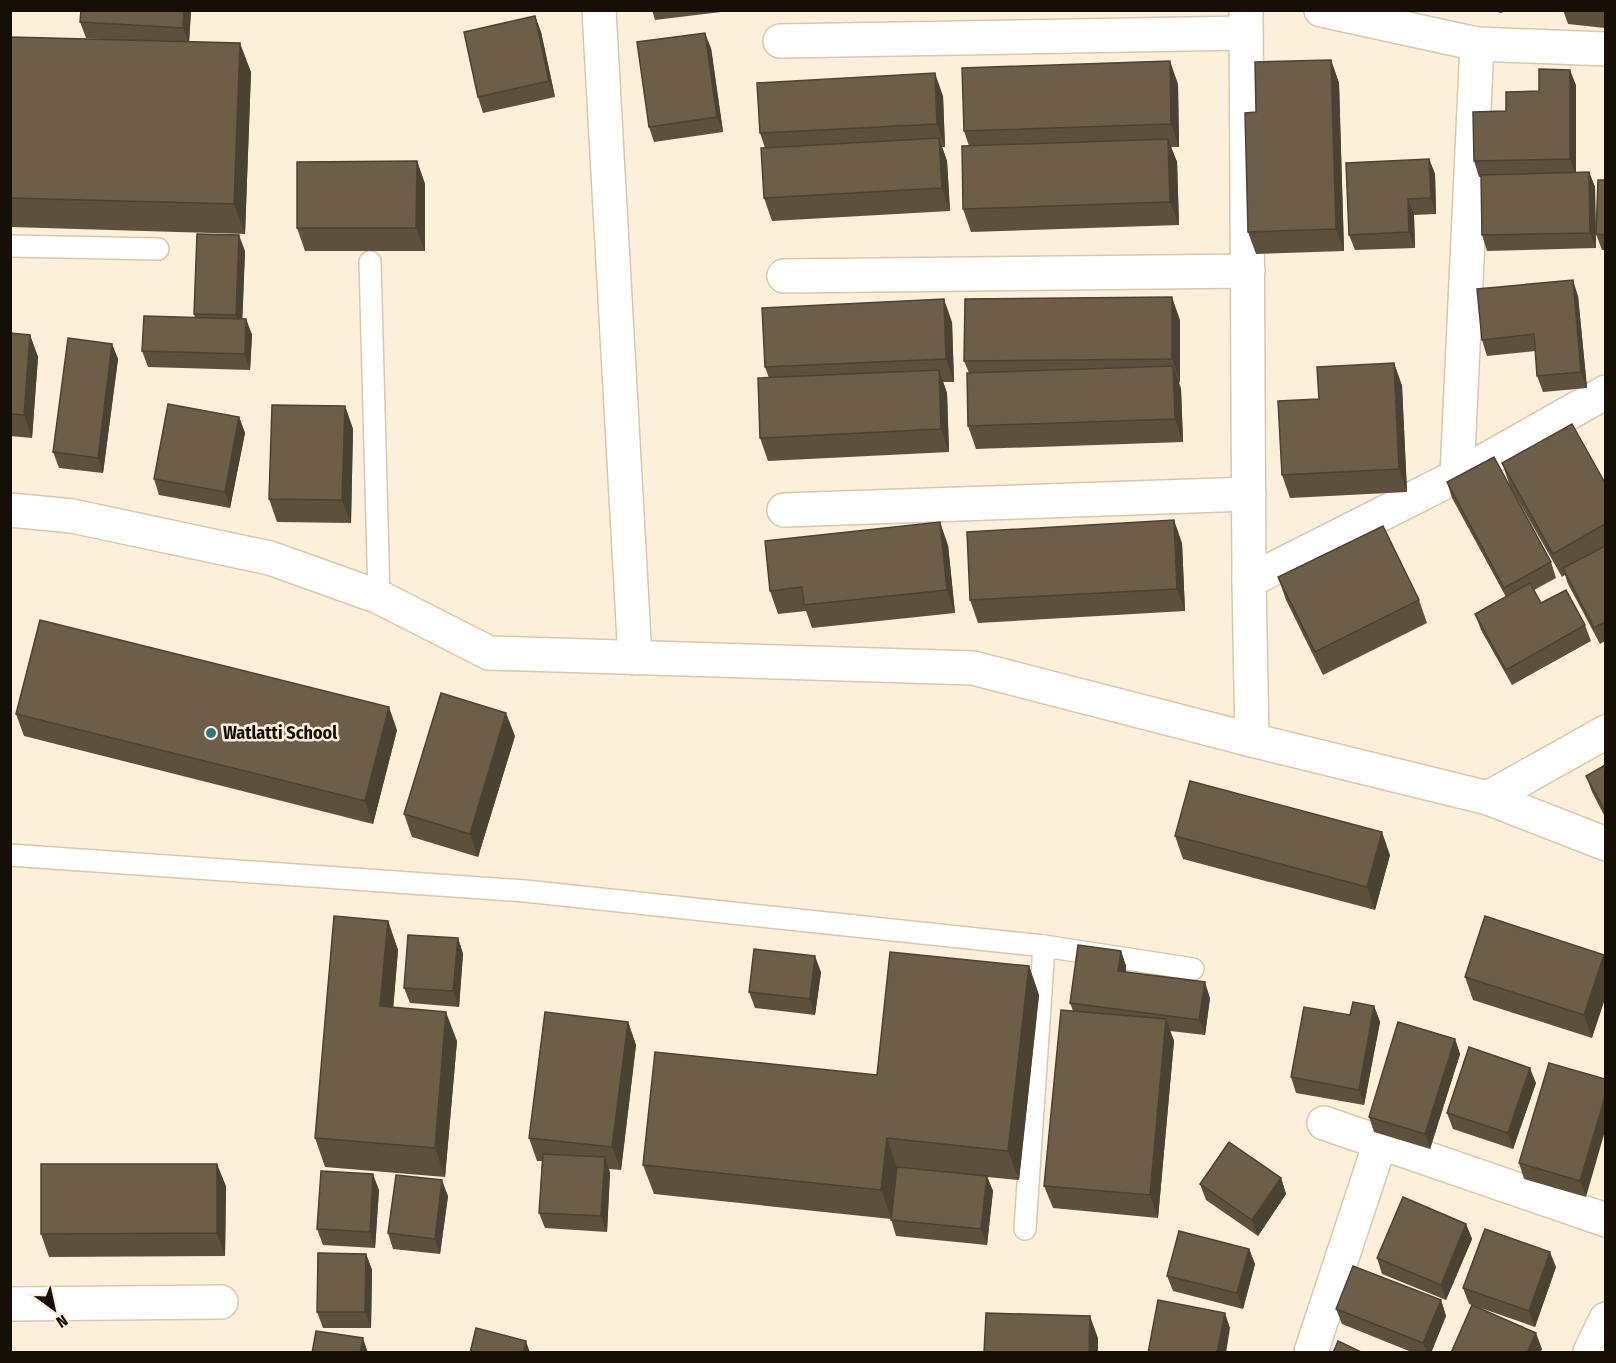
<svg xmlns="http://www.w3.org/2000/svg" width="1616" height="1363" viewBox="0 0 1616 1363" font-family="'Fira Sans Condensed',sans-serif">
<rect width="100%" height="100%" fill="#fdf0db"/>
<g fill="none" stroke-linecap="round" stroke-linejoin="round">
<!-- lane casing -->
<g stroke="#d7c7ad" stroke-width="24">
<g id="lane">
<path d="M10 246 158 249"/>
<path d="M370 262 379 597"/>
<path d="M10 855 525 891 1044 946 1193 969"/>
<path d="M1025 1229 1044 946"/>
</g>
</g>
<!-- street casing -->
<g stroke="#d7c7ad" stroke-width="36">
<g id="street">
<path d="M599 10 635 658"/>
<path d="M1246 10 1249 581 1252 740"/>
<path d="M1321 10 1477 44 1606 49"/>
<path d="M780 41 1245 33"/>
<path d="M784 276 1248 271"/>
<path d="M1457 476 1477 44"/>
<path d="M10 510 72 516 270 558 379 597 489 653 973 668 1252 740 1488 798 1606 844"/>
<path d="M784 510 1249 494"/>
<path d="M1249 581 1457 476 1606 392"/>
<path d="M1488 798 1606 732"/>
<path d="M1324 1123 1606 1220"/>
<path d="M10 1304 221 1302"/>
<path d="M1311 1352 1380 1143"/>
<path d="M1590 1352 1606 1319"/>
</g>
</g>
<!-- lane -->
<use href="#lane" stroke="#fff" stroke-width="21"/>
<!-- street -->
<use href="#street" stroke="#fff" stroke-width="33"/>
</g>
<!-- wall -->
<g fill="#5d513d">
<path d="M81 10H191L189 41 251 72 245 234 10 227V37L102 39 86 38 80 22Z"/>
<path d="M652 10H721V12L655 20Z"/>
<path d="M1486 10H1503L1502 13Z"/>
<path d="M1563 10H1605V28L1568 24Z"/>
<path d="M535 16 541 32 555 97 483 113 478 97Z"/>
<path d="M711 48 723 132 654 142 649 127Z"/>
<path d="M1331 60 1339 83 1344 251 1256 254 1248 232 1256 112Z"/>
<path d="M1178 84 1179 147H1171L1177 162 1179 225 971 232 963 209 969 146 964 131Z"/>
<path d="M1576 85V172H1589L1595 187 1596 248 1487 251 1482 235 1481 177H1479L1474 161 1506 111 1539 91Z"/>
<path d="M943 96 945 147H942L947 161 950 211 772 221 764 198 765 148 760 133Z"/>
<path d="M1429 159 1435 174 1436 214 1414 215 1415 248 1355 250 1349 235Z"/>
<path d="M417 161 425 184V251H305L297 228Z"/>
<path d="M1605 180V250H1602L1596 234Z"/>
<path d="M245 251 242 319H246L252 335 250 370 148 367 142 351 195 318 194 314Z"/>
<path d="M1578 296 1587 388 1543 392 1537 376 1535 351 1487 356 1482 340Z"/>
<path d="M1180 320V382H1179L1181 389 1183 442 976 449 968 426 969 373 964 361Z"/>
<path d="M952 322 954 382H943L947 393 949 452 768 461 760 438 769 378 765 367Z"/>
<path d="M10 333 30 335 38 357 32 438 10 436Z"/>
<path d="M112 344 118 359 103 473 59 468 53 452Z"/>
<path d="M1394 363 1402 386 1407 492 1290 498 1282 475 1319 399Z"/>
<path d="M345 406 353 429 351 523 277 522 269 499Z"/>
<path d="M239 417 245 433 230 508 159 495 154 479Z"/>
<path d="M1502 463 1605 483V641L1600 644 1568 584 1565 575 1562 577 1510 486Z"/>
<path d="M1447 482 1551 562 1556 578 1534 590 1541 603 1585 625 1591 641 1512 685 1481 630 1475 614 1506 597 1452 498Z"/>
<path d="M1182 543 1185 611 978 623 970 600Z"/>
<path d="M948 545 955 613 812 628 806 611 778 614 770 591Z"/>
<path d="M1278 577 1419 600 1427 623 1323 675 1286 600Z"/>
<path d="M16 714 397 730 373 824 24 736Z"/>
<path d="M515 736 478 857 412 837 404 814Z"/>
<path d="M1605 765V817L1592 792 1586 776Z"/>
<path d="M1175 836 1390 855 1375 910 1183 859Z"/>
<path d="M388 921 398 950 393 1008 457 1041 445 1177 325 1167 315 1138Z"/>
<path d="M458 938 463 954 459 1007 410 1003 404 988Z"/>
<path d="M1121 951 1126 966V972L1210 998 1205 1035 1170 1031 1174 1041 1158 1218 1053 1208 1044 1186 1073 1011 1070 1003Z"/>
<path d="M1604 955 1592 1038 1473 1000 1465 977Z"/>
<path d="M1029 966 1039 995 1019 1180 987 1177 993 1191 987 1245 896 1236 891 1219 654 1194 643 1165 877 1075Z"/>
<path d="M821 972 815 1015 755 1008 749 992Z"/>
<path d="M1374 1006 1380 1022 1364 1105 1296 1093 1291 1077 1350 1015Z"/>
<path d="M628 1022 636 1045 621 1170 609 1169 610 1173 607 1232 545 1228 539 1213 542 1161H537L529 1138Z"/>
<path d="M1455 1039 1460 1054 1430 1149 1374 1132 1369 1117Z"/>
<path d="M1549 1063 1586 1197 1524 1179 1519 1163Z"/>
<path d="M1536 1083 1513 1149 1453 1129 1447 1113Z"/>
<path d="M1281 1178 1286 1194 1258 1236 1206 1200 1200 1184Z"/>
<path d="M226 1186 225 1256 49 1257 41 1234Z"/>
<path d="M379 1190 375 1248 323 1245 317 1229Z"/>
<path d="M448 1196 440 1254 393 1249 388 1233Z"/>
<path d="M1466 1224 1472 1239 1446 1300 1382 1274 1377 1258Z"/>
<path d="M1249 1249 1255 1264 1243 1309 1173 1291 1167 1276Z"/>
<path d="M366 1254 372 1270 371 1328H323L317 1312Z"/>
<path d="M1556 1267 1535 1327 1469 1304 1463 1288Z"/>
<path d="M1441 1300 1446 1316 1431 1353H1414L1342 1324 1336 1309Z"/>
</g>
<!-- shaded-wall -->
<g fill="#4c4232">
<path d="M184 10H191L189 44 183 28Z"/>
<path d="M535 16 541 32 555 97 549 81Z"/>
<path d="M705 33 711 48 723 132 717 117Z"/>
<path d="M240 43 251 72 245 234 234 204Z"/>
<path d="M1331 60 1339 83 1344 251 1336 229Z"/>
<path d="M1170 61 1178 84 1179 147 1171 124Z"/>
<path d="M1570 70 1576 85V175L1570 159Z"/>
<path d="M935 73 943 96 945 147 937 124Z"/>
<path d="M939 138 947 161 950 211 942 188Z"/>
<path d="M1168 139 1177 162 1179 225 1170 202Z"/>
<path d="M1429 159 1435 174 1436 214 1431 198Z"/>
<path d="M417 161 425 184V251L416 228Z"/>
<path d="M1589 172 1595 187 1596 248 1590 233Z"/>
<path d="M1408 199 1414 215 1415 248 1409 232Z"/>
<path d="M239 235 245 251 242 331 236 315Z"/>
<path d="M1573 280 1578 296 1587 388 1581 372Z"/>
<path d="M1172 297 1180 320V382L1172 359Z"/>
<path d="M944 299 952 322 954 382 946 359Z"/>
<path d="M246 319 252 335 250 370 245 354Z"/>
<path d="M30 335 38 357 32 438 24 415Z"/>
<path d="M112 344 118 359 103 473 98 458Z"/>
<path d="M1394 363 1402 386 1407 492 1399 469Z"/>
<path d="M1173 366 1181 389 1183 442 1175 419Z"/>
<path d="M939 370 947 393 949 452 941 429Z"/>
<path d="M345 406 353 429 351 523 342 500Z"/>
<path d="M239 417 245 433 230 508 225 492Z"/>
<path d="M1174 520 1182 543 1185 611 1177 589Z"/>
<path d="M940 522 948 545 955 613 947 590Z"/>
<path d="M389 707 397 730 373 824 365 801Z"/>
<path d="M506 713 515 736 478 857 470 834Z"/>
<path d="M1382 832 1390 855 1375 910 1367 887Z"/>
<path d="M388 921 398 950 391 1036 380 1006Z"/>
<path d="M458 938 463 954 459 1007 453 991Z"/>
<path d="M1121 951 1126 966 1123 986 1118 971Z"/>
<path d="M1604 955 1605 959V999L1592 1038 1584 1015Z"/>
<path d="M815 956 821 972 815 1015 810 999Z"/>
<path d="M1029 966 1039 995 1019 1180 1008 1151Z"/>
<path d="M1205 982 1210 998 1205 1035 1199 1020Z"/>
<path d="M1374 1006 1380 1022 1364 1105 1359 1090Z"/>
<path d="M446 1012 457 1041 445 1177 435 1148Z"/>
<path d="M1166 1019 1174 1041 1158 1218 1150 1195Z"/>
<path d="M628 1022 636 1045 621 1170 612 1147Z"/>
<path d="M1455 1039 1460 1054 1430 1149 1425 1134Z"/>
<path d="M1530 1068 1536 1083 1513 1149 1508 1133Z"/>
<path d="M1605 1097V1131L1586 1197 1580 1181Z"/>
<path d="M887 1138 897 1168 892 1219 881 1190Z"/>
<path d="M605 1157 610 1173 607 1232 601 1216Z"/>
<path d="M217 1164 226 1186 225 1256 217 1233Z"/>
<path d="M373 1174 379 1190 375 1248 370 1232Z"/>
<path d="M987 1176 993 1191 987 1245 981 1229Z"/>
<path d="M1281 1178 1286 1194 1258 1236 1252 1220Z"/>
<path d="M442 1180 448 1196 440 1254 435 1239Z"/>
<path d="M1466 1224 1472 1239 1446 1300 1441 1285Z"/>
<path d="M1249 1249 1255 1264 1243 1309 1237 1293Z"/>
<path d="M1550 1252 1556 1267 1535 1327 1529 1311Z"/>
<path d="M366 1254 372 1270 371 1328 365 1312Z"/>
<path d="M1441 1300 1446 1316 1431 1353H1427L1423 1343Z"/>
<path d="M1225 1313 1230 1328 1226 1353H1217Z"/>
<path d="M1090 1316 1098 1338V1353H1089Z"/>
<path d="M1536 1333 1542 1349 1540 1353H1527Z"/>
<path d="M363 1338 368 1353H360Z"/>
<path d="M526 1341 530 1353H523Z"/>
</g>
<!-- building -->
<g fill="#6c5e47" stroke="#4c4232" stroke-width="1.5">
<path d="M81 10H184L183 28 80 22Z"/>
<path d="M535 16 549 81 478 97 464 32Z"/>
<path d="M705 33 717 117 649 127 637 42Z"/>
<path d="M10 37 240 43 234 204 10 198Z"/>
<path d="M1331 60 1336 229 1248 232 1245 113 1256 112 1255 62Z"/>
<path d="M1170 61 1171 124 964 131 962 68Z"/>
<path d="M1539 69 1570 70V159L1474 161 1473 112 1506 111V92L1539 91Z"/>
<path d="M935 73 937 124 760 133 757 83Z"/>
<path d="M939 138 942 188 764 198 761 148Z"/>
<path d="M1168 139 1170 202 963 209 962 146Z"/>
<path d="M1429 159 1431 198 1408 199 1409 232 1349 235 1346 163Z"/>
<path d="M417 161 416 228H297V162Z"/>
<path d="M1589 172 1590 233 1482 235 1481 175Z"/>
<path d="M1598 180H1605V235L1596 234Z"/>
<path d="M197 234 239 235 236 315 194 314Z"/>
<path d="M1573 280 1581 372 1537 376 1534 334 1482 340 1477 289Z"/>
<path d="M1172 297V359L964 361 965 299Z"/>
<path d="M944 299 946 359 765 367 762 308Z"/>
<path d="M144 316 246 319 245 354 142 351Z"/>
<path d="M10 333 30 335 24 415 10 414Z"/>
<path d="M68 338 112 344 98 458 53 452Z"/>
<path d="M1394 363 1399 469 1282 475 1278 401 1319 399 1317 367Z"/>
<path d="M1173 366 1175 419 968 426 967 373Z"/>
<path d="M939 370 941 429 760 438 758 378Z"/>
<path d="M168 404 239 417 225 492 154 479Z"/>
<path d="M272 405 345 406 342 500 269 499Z"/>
<path d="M1572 424 1605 483V524L1553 554 1502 463Z"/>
<path d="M1494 457 1551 562 1504 588 1447 482Z"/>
<path d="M1174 520 1177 589 970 600 967 532Z"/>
<path d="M940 522 947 590 804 605 802 587 770 591 765 541Z"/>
<path d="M1383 526 1419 600 1315 652 1278 577Z"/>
<path d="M1605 546V622L1594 628 1563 568Z"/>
<path d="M1530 583 1541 603 1566 590 1585 625 1506 670 1475 614Z"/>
<path d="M40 620 389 707 365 801 16 714Z"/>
<path d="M441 693 506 713 470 834 404 814Z"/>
<path d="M1605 765V811L1586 776Z"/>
<path d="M1190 781 1382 832 1367 887 1175 836Z"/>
<path d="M334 916 388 921 380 1006 446 1012 435 1148 315 1138Z"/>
<path d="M1485 916 1604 955 1584 1015 1465 977Z"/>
<path d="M408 935 458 938 453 991 404 988Z"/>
<path d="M1078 945 1121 951 1118 971 1205 982 1199 1020 1070 1003Z"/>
<path d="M754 949 815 956 810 999 749 992Z"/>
<path d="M890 952 1029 966 1008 1151 887 1138 881 1190 643 1165 655 1052 877 1075Z"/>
<path d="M1353 1002 1374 1006 1359 1090 1291 1077 1304 1007 1350 1015Z"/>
<path d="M1061 1010 1166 1019 1150 1195 1044 1186Z"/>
<path d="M545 1012 628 1022 612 1147 529 1138Z"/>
<path d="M1398 1022 1455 1039 1425 1134 1369 1117Z"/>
<path d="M1469 1047 1530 1068 1508 1133 1447 1113Z"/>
<path d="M1549 1063 1605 1079V1097L1580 1181 1519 1163Z"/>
<path d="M1229 1142 1281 1178 1252 1220 1200 1184Z"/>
<path d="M543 1154 605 1157 601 1216 539 1213Z"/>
<path d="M41 1164H217V1233L41 1234Z"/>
<path d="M897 1167 987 1176 981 1229 891 1220Z"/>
<path d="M321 1171 373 1174 370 1232 317 1229Z"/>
<path d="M396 1175 442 1180 435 1239 388 1233Z"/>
<path d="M1403 1197 1466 1224 1441 1285 1377 1258Z"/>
<path d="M1485 1229 1550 1252 1529 1311 1463 1288Z"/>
<path d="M1179 1231 1249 1249 1237 1293 1167 1276Z"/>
<path d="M318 1253 366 1254 365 1312H317Z"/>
<path d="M1353 1266 1441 1300 1423 1343 1336 1309Z"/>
<path d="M1158 1300 1225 1313 1217 1353H1148Z"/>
<path d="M1472 1305 1536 1333 1527 1353H1451Z"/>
<path d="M986 1313 1090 1316 1089 1353H984Z"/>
<path d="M476 1328 526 1341 523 1353H470Z"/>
<path d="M316 1331 363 1338 360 1353H312Z"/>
<path d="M1338 1341 1363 1353H1333Z"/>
</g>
<!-- markers -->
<circle fill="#2d777c" stroke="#fdf0db" stroke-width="2" cx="211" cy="733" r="6"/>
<g text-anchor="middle" stroke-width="5" stroke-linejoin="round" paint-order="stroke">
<!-- poi labels -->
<g font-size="18" font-weight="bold" fill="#150f06" stroke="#fdf0db" text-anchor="start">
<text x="223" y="739">Watlatti School</text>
</g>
</g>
<!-- border -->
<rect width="1616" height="1363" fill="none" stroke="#150f06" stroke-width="24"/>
<!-- north arrow -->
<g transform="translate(54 1309) rotate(147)" stroke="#fdf0db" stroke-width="4.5" paint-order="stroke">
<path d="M0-4.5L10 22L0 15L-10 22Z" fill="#150f06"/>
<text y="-9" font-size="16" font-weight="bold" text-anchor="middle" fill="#150f06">N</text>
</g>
</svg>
